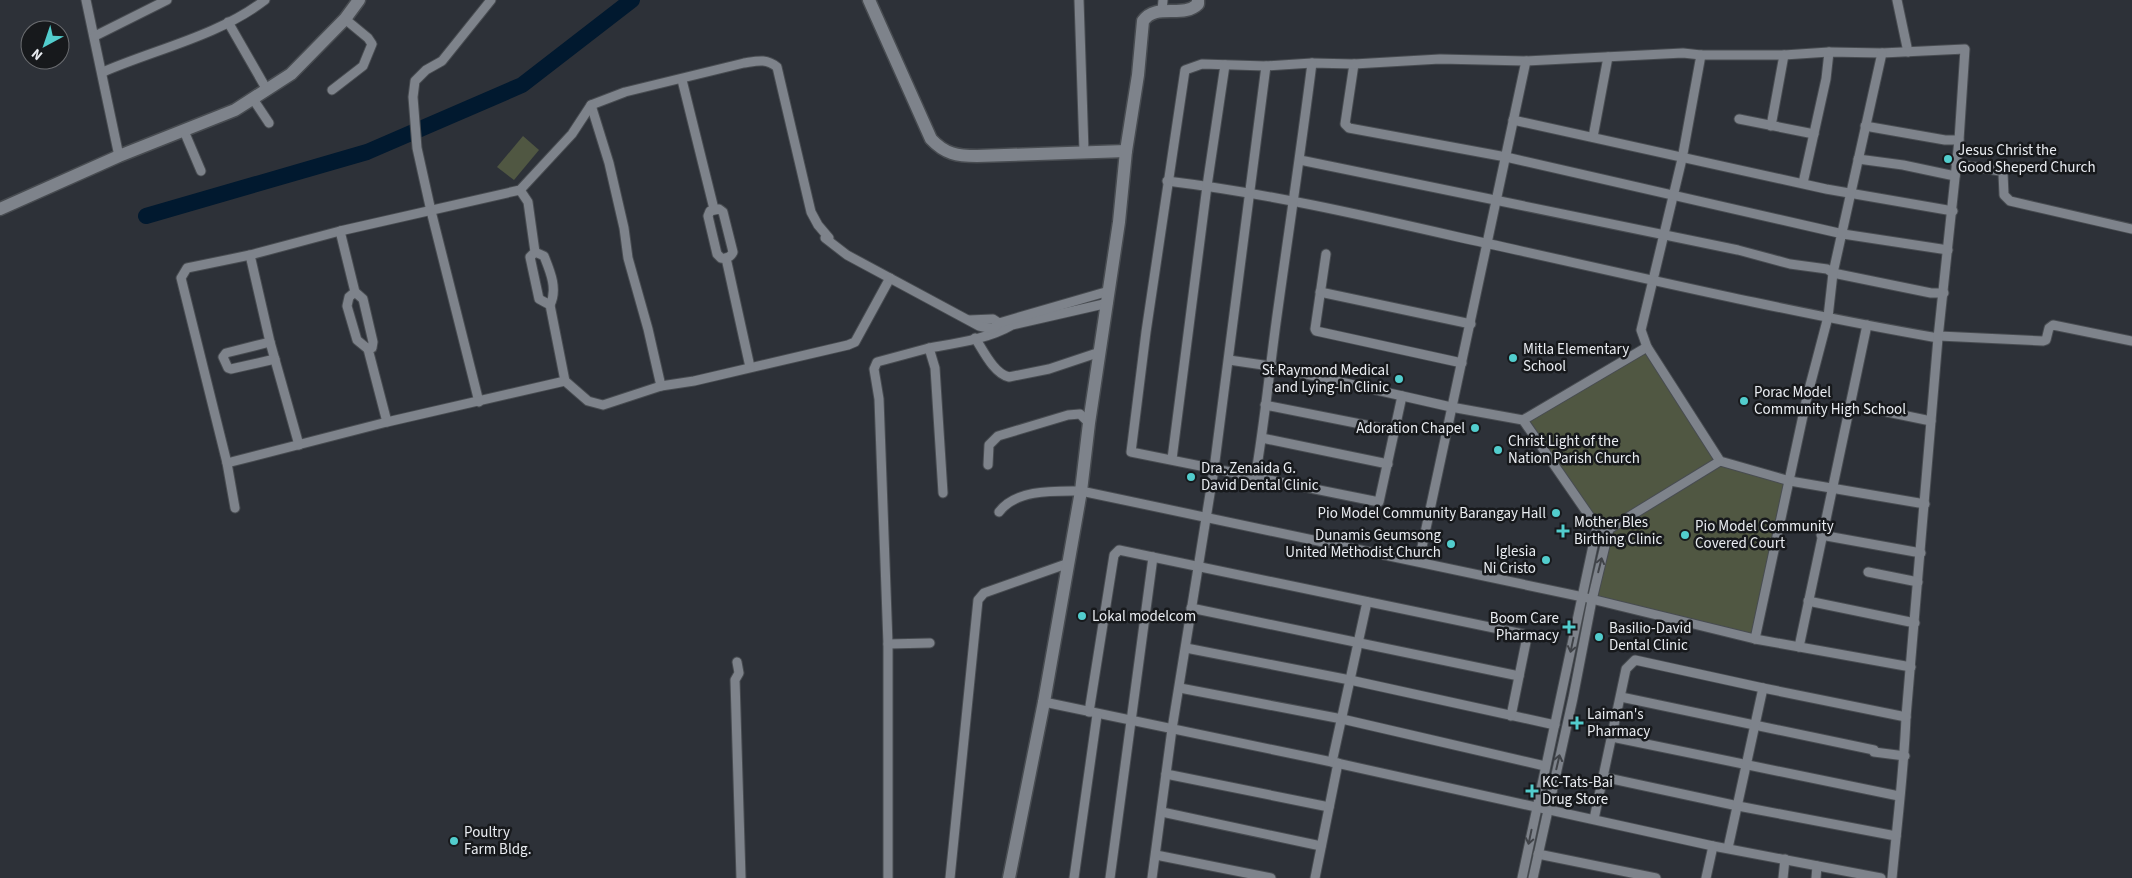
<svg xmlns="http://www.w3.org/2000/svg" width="2132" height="878" viewBox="0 0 2132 878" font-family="'Source Sans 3',sans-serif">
<rect width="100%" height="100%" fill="#2d3138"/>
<!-- green -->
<g fill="#505742">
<path d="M523 136 539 150 514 180 497 167Z"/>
<path d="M1647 347 1720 461 1790 481 1755 639 1592 600 1609 530 1597 527 1523 420Z"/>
</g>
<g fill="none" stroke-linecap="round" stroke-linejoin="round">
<!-- river -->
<path stroke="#01192f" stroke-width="16" d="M146 216 367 152 522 85 632 0"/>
<!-- street casing -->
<g stroke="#484c51" stroke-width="11">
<g id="street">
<path d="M86 0 119 156"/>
<path d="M1079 0 1084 151"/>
<path d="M1897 0 1908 52"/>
<path d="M1162 11 1163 0"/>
<path d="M228 22 267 90"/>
<path d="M95 36 167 0"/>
<path d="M1701 55 1682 159 1641 330 1647 347 1720 461 1790 481 1925 504"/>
<path d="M1354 64 1345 124 1349 128 1506 157 1843 234 1948 250"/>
<path d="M103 72C156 49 218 36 265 0"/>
<path d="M682 80 714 209"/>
<path d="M332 90 363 66 372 44 368 38 345 19"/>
<path d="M253 99 269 123"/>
<path d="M591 105 609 163 624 228 628 258 648 329 661 386"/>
<path d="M1739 119 1814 134"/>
<path d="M1513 120 1826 189 1953 211"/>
<path d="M1771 126 1784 55"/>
<path d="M1865 126 1945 140H1959"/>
<path d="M184 131 201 171"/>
<path d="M1593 137 1608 57"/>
<path d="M1858 159 1903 165 1955 176"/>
<path d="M1300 160 1738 250 1790 264 1827 269 1833 273 1931 293H1944"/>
<path d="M1956 164 2000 171 2003 173 2004 195 2010 201 2132 229"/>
<path d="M1167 181C1266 193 1362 215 1458 237 1618 272 1777 310 1938 338"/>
<path d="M1803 183 1826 79 1829 52"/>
<path d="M520 190 528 202 535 252 530 257 539 299 550 305 565 381 588 401 603 405 661 386 694 381 848 345 855 342 890 278"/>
<path d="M719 209 723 212 733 252C731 257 726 259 721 258L717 254 708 216 710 211Z"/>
<path d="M340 231 355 292 363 299 373 342 372 348 368 349 387 422"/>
<path d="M535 252 544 256C550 271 558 289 550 305"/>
<path d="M1326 254 1315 329 1316 331 1462 363"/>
<path d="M250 255 270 342 299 445"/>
<path d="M726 258 750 367"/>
<path d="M355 292 349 297 347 306 357 340 368 349"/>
<path d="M1320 292 1471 324"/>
<path d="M969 320 993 319 999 323"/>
<path d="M1939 336 2043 341 2046 340 2049 328 2053 325 2132 341"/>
<path d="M975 338C983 350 994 374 1009 377L1049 369 1100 352"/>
<path d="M270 342 226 353 223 357 228 368 231 369 275 359"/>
<path d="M1229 360 1270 366 1451 407 1523 420 1647 347"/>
<path d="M1402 396 1379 502 1131 452 1146 332 1185 70 1202 64 1266 66 1312 63 1354 64 1440 59 1526 61 1683 53 1701 55H1784L1829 52 1882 53 1965 49 1959 140 1938 338 1906 717C1904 771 1897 824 1892 878"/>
<path d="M479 402 431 211 417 148 413 97 415 81 426 70 442 61 491 0"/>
<path d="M1265 405 1396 431"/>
<path d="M1873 409 1931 421"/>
<path d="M1523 420 1597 527 1609 529 1720 461"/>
<path d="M1262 438 1388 464"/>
<path d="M1172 459 1207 186 1225 65"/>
<path d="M227 463 387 422 565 381"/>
<path d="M988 465 989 445 998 436 1068 415 1080 414 1089 423"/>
<path d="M1255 478C1264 427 1269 375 1276 323 1288 236 1301 150 1312 63"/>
<path d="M943 493 935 368 929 348C957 343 988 339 1012 325L1108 303"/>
<path d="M235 508 227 463 181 278 187 268 250 255 340 231 520 190 572 134 591 105 625 92 744 63C757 61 766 58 777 67L811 212 818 225 829 238H825L847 255 979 326 993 329 999 323 1109 291"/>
<path d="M999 512C1016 489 1055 491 1081 491L1583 597 1755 639 1911 667"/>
<path d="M1821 535 1921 553"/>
<path d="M1419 561 1526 61"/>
<path d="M1868 572 1918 582"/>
<path d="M1808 601 1915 623"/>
<path d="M1191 608 1519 676"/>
<path d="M1755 639 1807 397 1828 317 1833 273 1882 53"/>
<path d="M888 644 930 643"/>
<path d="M1799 647 1867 325"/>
<path d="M1186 648 1350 680 1555 725"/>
<path d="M737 662 739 673 735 680 741 878"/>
<path d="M1180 688 1342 719 1545 766"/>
<path d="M1621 697 1874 750V752L1905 756"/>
<path d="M1044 702 1332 762 1713 846 1881 878"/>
<path d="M1089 712 1114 555 1119 550 1523 634 1527 637 1511 716"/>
<path d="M1612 737 1899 796"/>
<path d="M1332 762 1367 602"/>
<path d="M1166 774 1329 807"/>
<path d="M1603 777 1738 806 1896 836"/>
<path d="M1162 812 1321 846"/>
<path d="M1594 819 1626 669 1635 660 1763 688 1906 717"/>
<path d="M1728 848 1763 688"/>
<path d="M1538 854 1656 878"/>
<path d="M1156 855 1271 878"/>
<path d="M888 878V644L879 399 874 369 877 362 929 348"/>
<path d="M950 878 978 600 984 593 1069 563"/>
<path d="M1074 878 1097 715"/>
<path d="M1110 878 1153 557"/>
<path d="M1152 878 1172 729 1214 469 1266 66"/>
<path d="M1315 878 1338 763"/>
<path d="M1522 878 1597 527"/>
<path d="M1533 878 1573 698 1592 600 1609 529"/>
<path d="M1706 878 1713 846"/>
<path d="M1783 878 1785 859"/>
<path d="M1816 878 1817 866"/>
</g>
</g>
<!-- secondary casing -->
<g stroke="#484c51" stroke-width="15">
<g id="secondary">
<path d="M869 0 931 139C945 154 957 156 977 156L1126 151"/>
<path d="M0 209 119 156 235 110 291 74 345 19 359 0"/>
<path d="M1009 878 1044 702 1081 491 1089 423 1119 222 1126 151 1138 75 1143 21C1156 2 1183 19 1198 4V0"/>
</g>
</g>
<!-- street -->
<use href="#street" stroke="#7e838b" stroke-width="9"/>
<!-- secondary -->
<use href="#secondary" stroke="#7e838b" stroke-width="12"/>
</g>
<!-- one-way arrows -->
<defs><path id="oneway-shaft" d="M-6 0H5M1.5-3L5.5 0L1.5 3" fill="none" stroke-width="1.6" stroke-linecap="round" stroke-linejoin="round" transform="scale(1.25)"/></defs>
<g stroke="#404348">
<use href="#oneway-shaft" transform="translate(1600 565) rotate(-76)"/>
<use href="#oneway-shaft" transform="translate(1572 645) rotate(102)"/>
<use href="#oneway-shaft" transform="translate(1558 762) rotate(-77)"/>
<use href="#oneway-shaft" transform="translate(1530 837) rotate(102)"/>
</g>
<!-- markers -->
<g fill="#52cdcd" stroke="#17191c" stroke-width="2">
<circle cx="1948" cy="159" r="5"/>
<circle cx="1513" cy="358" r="5"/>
<circle cx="1399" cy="379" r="5"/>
<circle cx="1744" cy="401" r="5"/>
<circle cx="1475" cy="428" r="5"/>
<circle cx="1498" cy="450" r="5"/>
<circle cx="1191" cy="477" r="5"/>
<circle cx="1556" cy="513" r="5"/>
<path d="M1560.5 523.5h5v5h5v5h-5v5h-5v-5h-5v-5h5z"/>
<circle cx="1685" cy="535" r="5"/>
<circle cx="1451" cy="544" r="5"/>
<circle cx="1546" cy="560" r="5"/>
<circle cx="1082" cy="616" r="5"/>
<path d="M1566.5 619.5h5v5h5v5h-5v5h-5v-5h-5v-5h5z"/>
<circle cx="1599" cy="637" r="5"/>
<path d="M1574.5 715.5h5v5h5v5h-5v5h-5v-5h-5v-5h5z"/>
<path d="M1529.5 783.5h5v5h5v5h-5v5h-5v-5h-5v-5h5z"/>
<circle cx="454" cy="841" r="5"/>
</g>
<g text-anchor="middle" stroke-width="5" stroke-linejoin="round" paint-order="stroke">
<!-- poi labels -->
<g font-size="15" fill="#e9ecf1" stroke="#17191c" text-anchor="start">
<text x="1958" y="155">Jesus Christ the<tspan x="1958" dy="17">Good Sheperd Church</tspan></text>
<text x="1523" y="354">Mitla Elementary<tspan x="1523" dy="17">School</tspan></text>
<text x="1389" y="375" text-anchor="end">St Raymond Medical<tspan x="1389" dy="17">and Lying-In Clinic</tspan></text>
<text x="1754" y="397">Porac Model<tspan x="1754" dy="17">Community High School</tspan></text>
<text x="1465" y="433" text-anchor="end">Adoration Chapel</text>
<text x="1508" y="446">Christ Light of the<tspan x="1508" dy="17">Nation Parish Church</tspan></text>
<text x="1201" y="473">Dra. Zenaida G.<tspan x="1201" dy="17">David Dental Clinic</tspan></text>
<text x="1546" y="518" text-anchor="end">Pio Model Community Barangay Hall</text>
<text x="1574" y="527">Mother Bles<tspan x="1574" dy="17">Birthing Clinic</tspan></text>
<text x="1695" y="531">Pio Model Community<tspan x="1695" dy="17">Covered Court</tspan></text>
<text x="1441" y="540" text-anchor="end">Dunamis Geumsong<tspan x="1441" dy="17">United Methodist Church</tspan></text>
<text x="1536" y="556" text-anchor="end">Iglesia<tspan x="1536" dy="17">Ni Cristo</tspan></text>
<text x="1092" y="621">Lokal modelcom</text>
<text x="1559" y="623" text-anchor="end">Boom Care<tspan x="1559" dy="17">Pharmacy</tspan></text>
<text x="1609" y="633">Basilio-David<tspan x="1609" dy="17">Dental Clinic</tspan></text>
<text x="1587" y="719">Laiman's<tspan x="1587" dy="17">Pharmacy</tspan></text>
<text x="1542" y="787">KC-Tats-Bai<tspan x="1542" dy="17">Drug Store</tspan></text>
<text x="464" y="837">Poultry<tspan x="464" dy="17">Farm Bldg.</tspan></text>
</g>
</g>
<!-- north arrow -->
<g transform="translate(45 45) rotate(220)"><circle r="24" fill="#17191c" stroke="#6b6d71"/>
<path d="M0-4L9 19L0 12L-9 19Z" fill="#52cdcd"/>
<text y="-8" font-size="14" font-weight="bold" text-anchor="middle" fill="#e9ecf1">N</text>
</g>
</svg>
